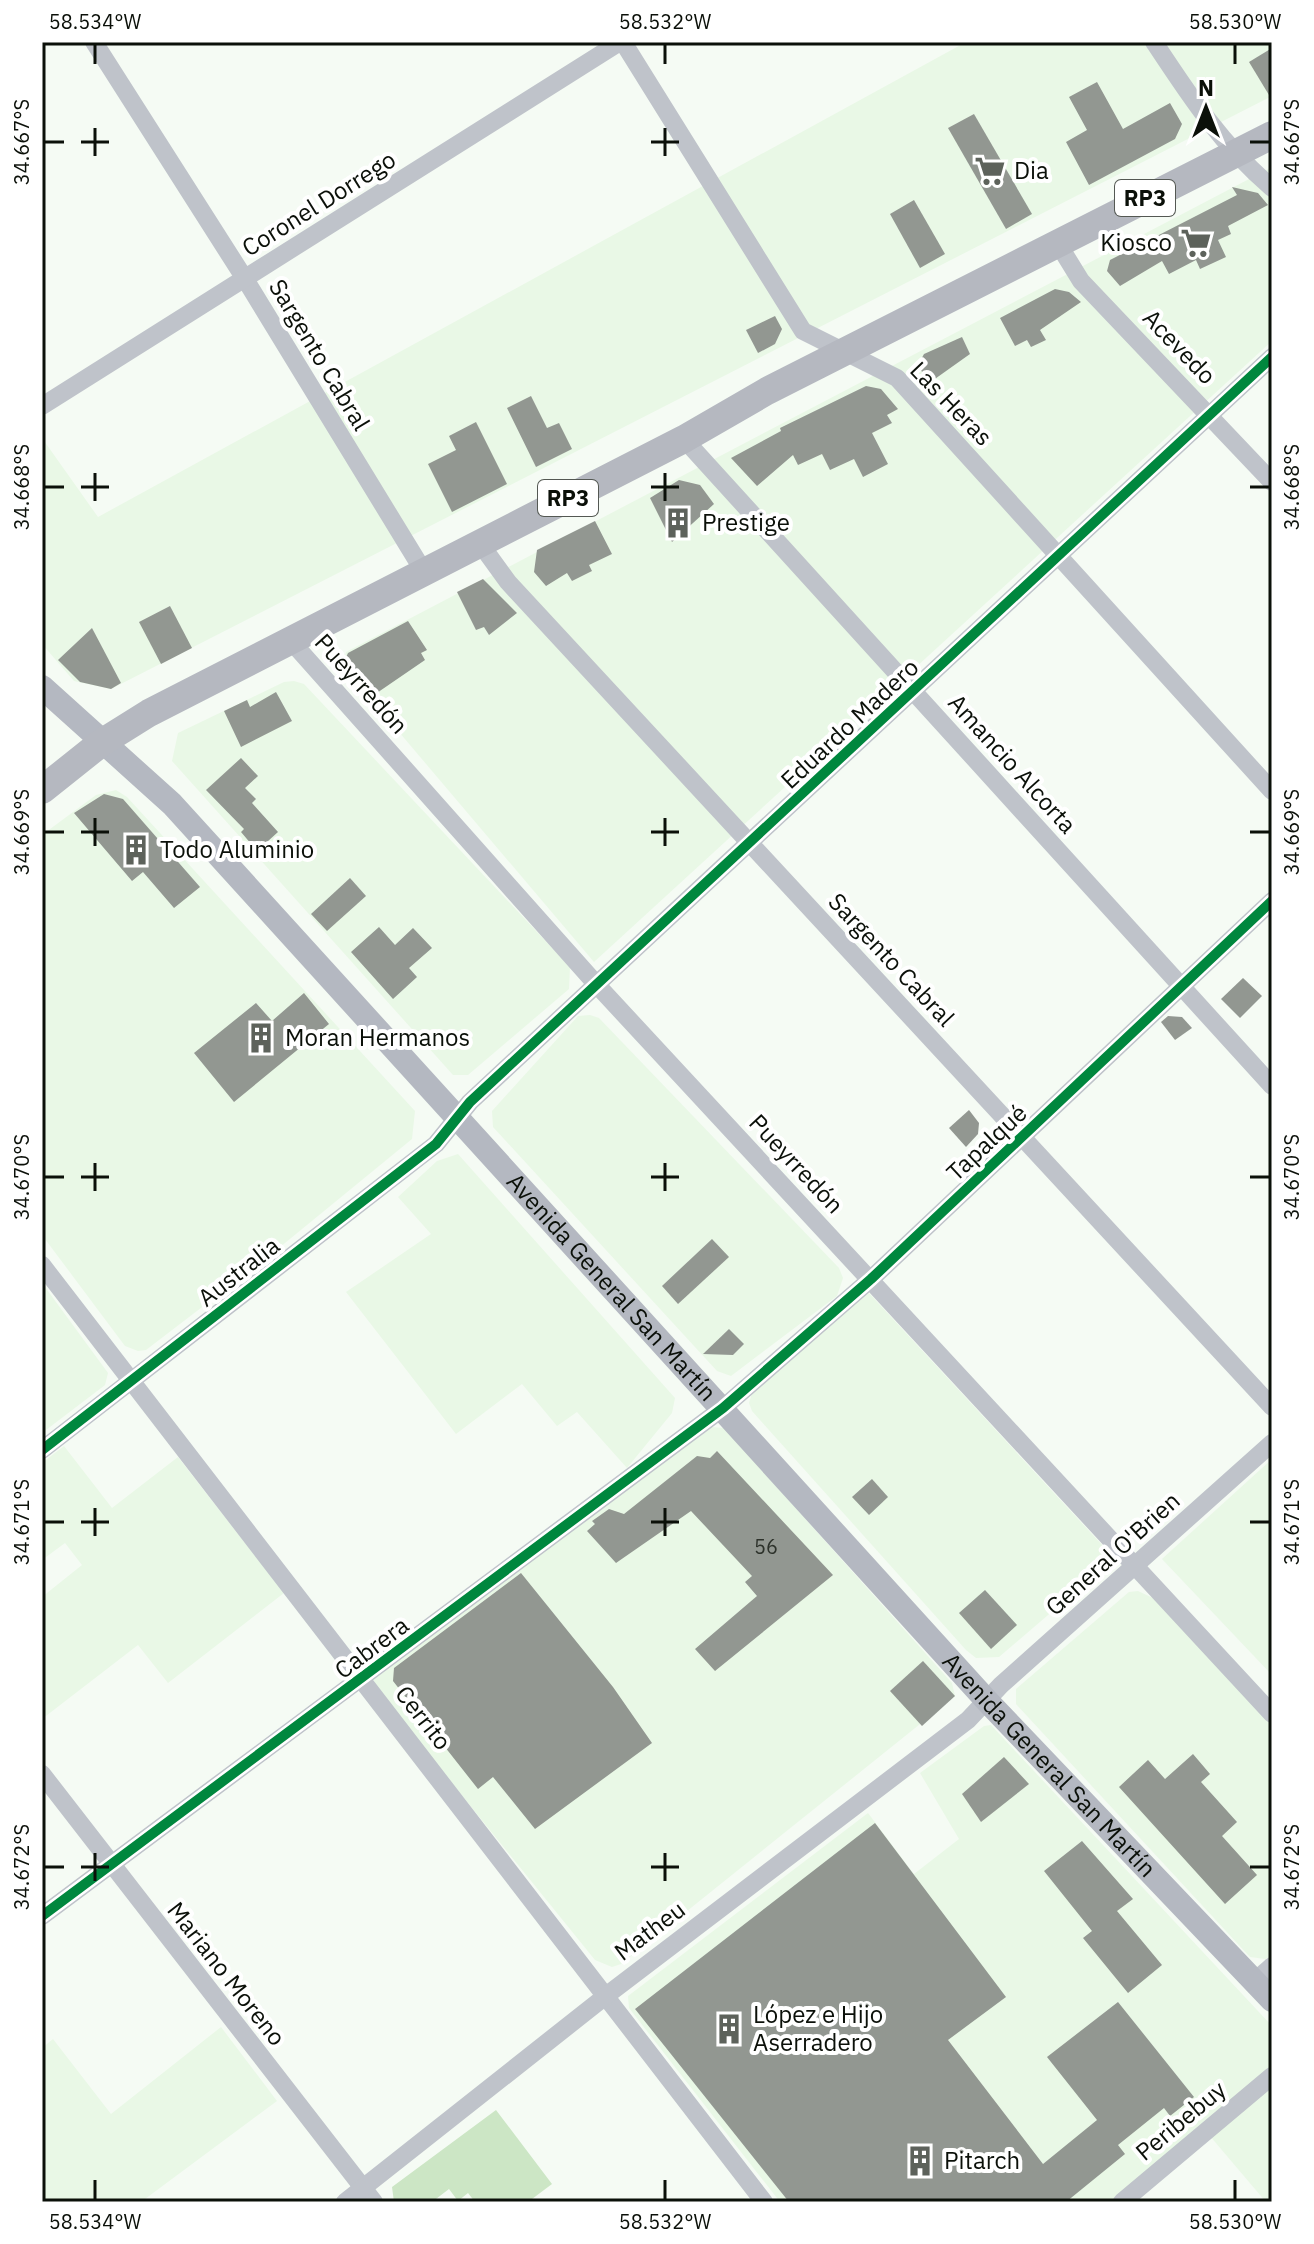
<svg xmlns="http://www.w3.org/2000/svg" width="1314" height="2244" viewBox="0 0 1314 2244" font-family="'IBM Plex Sans',sans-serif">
<rect width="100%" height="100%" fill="#f5fbf4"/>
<!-- built -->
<g fill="#e9f8e6">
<path d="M966 42H1272V96L111 689 74 681 42 644V438L98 517Z"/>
<path d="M1272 167V341L594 962 343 666 346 652Z"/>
<path d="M294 681 304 684 570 967 569 989 468 1075H453L172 761 178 733 284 682Z"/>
<path d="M116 790 127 797 415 1111 412 1139 274 1252 146 1350 138 1351 125 1346 42 1235V835L96 795Z"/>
<path d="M590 1015 599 1018 839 1268 843 1278 837 1296 731 1376 717 1371 493 1127 492 1111 578 1016Z"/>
<path d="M458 1154 675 1398 672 1413 627 1468 577 1412 557 1426 522 1384 456 1434 346 1292 431 1234 398 1197 437 1161Z"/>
<path d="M42 1283 108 1373 105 1385 42 1433Z"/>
<path d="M868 1292 1104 1547 1107 1558 1103 1568 999 1657 976 1658 966 1650 752 1411 749 1403 753 1390Z"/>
<path d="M711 1427 724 1428 952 1683 955 1696 621 1964 612 1967 595 1960 375 1688 374 1680 375 1673Z"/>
<path d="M64 1446 112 1508 178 1457 284 1593 168 1683 138 1645 42 1719V1597L82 1565 65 1543 42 1560V1463Z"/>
<path d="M1272 1459V1675L1162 1559Z"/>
<path d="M1138 1591 1155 1599 1272 1723V1956L1265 1959 1250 1957 1016 1704V1689L1129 1592Z"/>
<path d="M991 1725 1272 2026V2066L1110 2202H780L629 2008 628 1996 868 1813 914 1874 959 1839 920 1773 984 1726Z"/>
<path d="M221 2027 277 2101 141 2202H42V2048L53 2039 111 2114Z"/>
<path d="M1272 2084V2202H1266L1210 2136Z"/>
</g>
<!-- green -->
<path fill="#cce6c5" d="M496 2110 552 2184 528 2202H475L468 2193 458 2201 449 2189 432 2202H394L392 2187Z"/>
<!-- building -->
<g fill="#929791">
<path d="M1272 48V100L1249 62Z"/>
<path d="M1097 82 1123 129 1170 103 1182 124 1175 139 1089 185 1066 142 1087 130 1069 97Z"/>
<path d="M974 114 1032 214 1006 229 948 128Z"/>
<path d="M1232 187 1258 193 1268 205 1228 226 1231 234 1218 240 1226 257 1200 269 1196 260 1169 274 1162 261 1120 286 1107 271 1110 260 1237 195Z"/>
<path d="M914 200 945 254 920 268 890 214Z"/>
<path d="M1055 289 1069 292 1081 302 1040 330 1046 340 1031 347 1027 340 1015 346 1000 318Z"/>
<path d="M775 316 782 329 775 344 758 353 746 330Z"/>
<path d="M962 337 970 354 932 381 917 367 924 354Z"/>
<path d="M866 386 881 389 898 409 887 415 892 423 872 433 888 464 863 477 854 459 830 470 822 454 798 465 793 455 757 486 731 458 781 431 780 428Z"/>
<path d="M531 396 547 428 559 423 572 449 536 467 507 408Z"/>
<path d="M476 422 507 484 452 512 428 464 456 450 449 436Z"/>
<path d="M679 480 700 485 714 504 672 542 650 498Z"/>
<path d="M595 521 612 554 589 565 592 571 572 581 567 573 546 586 534 572 537 550Z"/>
<path d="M483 579 517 613 489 635 484 627 476 630 457 592Z"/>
<path d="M170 606 192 648 161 664 139 622Z"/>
<path d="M408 621 427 650 421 653 425 660 371 697 343 664 348 653Z"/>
<path d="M92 628 121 683 111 689 80 682 58 660Z"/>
<path d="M276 692 292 721 241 747 224 711 247 700 250 707Z"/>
<path d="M241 758 258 776 245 788 256 799 252 803 278 832 257 851 241 832 244 829 206 790Z"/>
<path d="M104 794 123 799 200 887 174 908 143 872 132 881 74 813Z"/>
<path d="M350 878 366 896 327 931 311 914Z"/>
<path d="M379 927 395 945 413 928 432 948 409 968 417 977 393 999 351 952Z"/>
<path d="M1243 978 1262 996 1240 1018 1221 999Z"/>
<path d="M304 993 329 1024 234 1102 194 1053 256 1003 272 1021Z"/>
<path d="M1168 1016 1182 1017 1192 1028 1175 1040 1161 1022Z"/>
<path d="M969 1110 979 1123 978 1134 966 1147 949 1128Z"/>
<path d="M712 1239 729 1257 678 1304 662 1286Z"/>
<path d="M729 1329 744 1344 733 1355 703 1354Z"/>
<path d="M717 1451 833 1575 715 1671 695 1649 757 1596 745 1582 752 1576 691 1511 616 1563 587 1531 595 1524 592 1521 609 1509 624 1514 697 1456 710 1458Z"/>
<path d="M872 1479 888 1497 869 1515 852 1497Z"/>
<path d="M521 1573 613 1687 652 1743 535 1829 493 1777 478 1789 393 1681 394 1668Z"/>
<path d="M985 1590 1017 1625 991 1649 959 1613Z"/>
<path d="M923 1661 955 1696 922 1726 890 1691Z"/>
<path d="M1193 1754 1210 1774 1201 1782 1237 1822 1222 1836 1257 1875 1225 1904 1119 1787 1148 1760 1165 1779Z"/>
<path d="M1004 1757 1029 1784 981 1822 962 1794Z"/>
<path d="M875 1823 1006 1997 948 2040 1043 2164 1097 2120 1047 2057 1118 2002 1194 2097 1170 2116 1164 2108 1118 2145 1125 2154 1066 2202H789L635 2009Z"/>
<path d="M1082 1841 1133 1899 1117 1911 1162 1965 1128 1993 1083 1938 1092 1931 1044 1871Z"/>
</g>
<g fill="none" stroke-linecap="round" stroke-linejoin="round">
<!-- minor -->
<g stroke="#bfc3ca" stroke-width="18">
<path d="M94 42 245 279 424 572"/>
<path d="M623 42 803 331 897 378 1272 791"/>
<path d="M1154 42C1191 98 1221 144 1272 188"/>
<path d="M1057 242 1081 281 1272 482"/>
<path d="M42 406 620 42"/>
<path d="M684 439 1272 1086"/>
<path d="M479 542 508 582 1272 1407"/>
<path d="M291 641 597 985 1272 1714"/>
<path d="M42 1265 764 2202"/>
<path d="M42 1450 436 1144 470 1102 1272 357"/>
<path d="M42 1774 374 2202"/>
<path d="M42 1916 723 1408 871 1279 1272 901"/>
<path d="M1255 1981 1272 1966"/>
<path d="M345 2202 607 1995 968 1720 1001 1685 1272 1443"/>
<path d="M1122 2202 1272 2076"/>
</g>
<!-- secondary -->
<path stroke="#b4b8c1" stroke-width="24" id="s1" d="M42 687 172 804 988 1702 1272 2000"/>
<!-- trunk -->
<path stroke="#b5b8c0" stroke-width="28" d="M42 790 101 743 149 713 684 439 767 391 1272 135"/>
<!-- cycleway casing -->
<g stroke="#fff" stroke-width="15">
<g id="cycleway">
<path d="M42 1450 436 1144 470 1102 1272 357"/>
<path d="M42 1916 723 1408 871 1279 1272 901"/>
</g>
</g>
<!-- cycleway -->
<use href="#cycleway" stroke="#00873e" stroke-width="10"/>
</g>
<!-- ticks -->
<path fill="none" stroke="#0b1009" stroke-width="3" d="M95 44V64M665 44V64M1235 44V64M95 128V156M665 128V156M44 142H64M81 142H109M651 142H679M1250 142H1270M95 473V501M665 473V501M44 487H64M81 487H109M651 487H679M1250 487H1270M95 818V846M665 818V846M44 832H64M81 832H109M651 832H679M1250 832H1270M95 1163V1191M665 1163V1191M44 1177H64M81 1177H109M651 1177H679M1250 1177H1270M95 1508V1536M665 1508V1536M44 1522H64M81 1522H109M651 1522H679M1250 1522H1270M95 1853V1881M665 1853V1881M44 1867H64M81 1867H109M651 1867H679M1250 1867H1270M95 2180V2200M665 2180V2200M1235 2180V2200"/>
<!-- icons -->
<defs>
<g id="supermarket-bare" transform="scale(2.4)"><path d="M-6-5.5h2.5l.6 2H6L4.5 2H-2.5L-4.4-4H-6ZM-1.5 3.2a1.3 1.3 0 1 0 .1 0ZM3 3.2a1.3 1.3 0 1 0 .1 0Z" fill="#5d625b" stroke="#fff" stroke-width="2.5" paint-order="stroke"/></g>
<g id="building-bare" transform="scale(2.4)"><path d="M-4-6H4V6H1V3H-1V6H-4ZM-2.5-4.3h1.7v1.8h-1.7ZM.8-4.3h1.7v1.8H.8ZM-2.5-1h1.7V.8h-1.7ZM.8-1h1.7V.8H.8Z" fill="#5d625b" stroke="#fff" stroke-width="2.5" paint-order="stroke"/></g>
</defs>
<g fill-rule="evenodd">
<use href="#supermarket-bare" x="990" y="171"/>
<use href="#supermarket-bare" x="1196" y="243"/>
<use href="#building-bare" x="678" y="523"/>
<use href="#building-bare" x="136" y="850"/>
<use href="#building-bare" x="261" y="1038"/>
<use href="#building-bare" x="729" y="2029"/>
<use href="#building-bare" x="920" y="2161"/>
</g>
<g text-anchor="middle" stroke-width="8" stroke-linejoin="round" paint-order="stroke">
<!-- number labels -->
<g font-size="20" fill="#2d322b">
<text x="766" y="1554">56</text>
</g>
<!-- shield labels -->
<g fill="#fff" stroke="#545853" stroke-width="2">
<rect x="1115" y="180" width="60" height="36" rx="6"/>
<rect x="538" y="480" width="60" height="36" rx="6"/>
</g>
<g font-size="22" font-weight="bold" fill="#0b1009">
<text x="1145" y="206">RP3</text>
<text x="568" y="506">RP3</text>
</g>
<!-- poi labels -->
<g font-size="24" fill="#0b1009" stroke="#fff" text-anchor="start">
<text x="1014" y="179">Dia</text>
<text x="1172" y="251" text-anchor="end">Kiosco</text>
<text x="702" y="531">Prestige</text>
<text x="160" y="858">Todo Aluminio</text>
<text x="285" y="1046">Moran Hermanos</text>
<text x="753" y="2023">López e Hijo<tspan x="753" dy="28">Aserradero</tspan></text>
<text x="944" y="2169">Pitarch</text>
</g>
<!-- street labels -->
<g font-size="24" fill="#0b1009" stroke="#fff">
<text transform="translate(319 204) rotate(-32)" y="8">Coronel Dorrego</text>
<text transform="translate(1179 347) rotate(46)" y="8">Acevedo</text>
<text transform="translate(319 355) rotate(59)" y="8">Sargento Cabral</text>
<text transform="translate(951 404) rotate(46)" y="8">Las Heras</text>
<text transform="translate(361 684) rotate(48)" y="8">Pueyrredón</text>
<text transform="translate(850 724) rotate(-43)" y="8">Eduardo Madero</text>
<text transform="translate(1012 764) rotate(48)" y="8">Amancio Alcorta</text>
<text transform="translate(891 960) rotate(47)" y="8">Sargento Cabral</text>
<text transform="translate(987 1143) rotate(-43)" y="8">Tapalqué</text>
<text transform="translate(796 1164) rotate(47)" y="8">Pueyrredón</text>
<text transform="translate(239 1272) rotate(-38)" y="8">Australia</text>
<text dy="8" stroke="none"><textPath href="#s1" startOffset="828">Avenida General San Martín</textPath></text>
<text transform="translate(1113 1554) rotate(-42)" y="8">General O'Brien</text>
<text transform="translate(372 1648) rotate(-37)" y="8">Cabrera</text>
<text transform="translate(423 1718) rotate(52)" y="8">Cerrito</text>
<text dy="8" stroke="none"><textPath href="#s1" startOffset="1476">Avenida General San Martín</textPath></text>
<text transform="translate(650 1931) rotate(-37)" y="8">Matheu</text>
<text transform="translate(226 1974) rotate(52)" y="8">Mariano Moreno</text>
<text transform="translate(1181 2121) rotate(-40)" y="8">Peribebuy</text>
</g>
</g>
<!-- border -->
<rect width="1314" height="2244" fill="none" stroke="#ffffff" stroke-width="88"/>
<!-- north arrow -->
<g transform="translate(1206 108)" stroke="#ffffff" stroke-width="6" paint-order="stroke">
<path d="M0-6L14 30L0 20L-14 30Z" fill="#0b1009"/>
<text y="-12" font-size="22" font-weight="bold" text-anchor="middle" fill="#0b1009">N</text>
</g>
<rect x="44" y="44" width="1226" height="2156" fill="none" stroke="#0b1009" stroke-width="3"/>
<g font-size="20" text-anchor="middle" fill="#0b1009">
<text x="95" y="29">58.534°W</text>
<text x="665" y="29">58.532°W</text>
<text x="1235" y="29">58.530°W</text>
<text transform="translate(22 142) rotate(-90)" y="7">34.667°S</text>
<text transform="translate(1292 142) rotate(-90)" y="7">34.667°S</text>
<text transform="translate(22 487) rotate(-90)" y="7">34.668°S</text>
<text transform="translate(1292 487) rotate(-90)" y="7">34.668°S</text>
<text transform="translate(22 832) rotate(-90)" y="7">34.669°S</text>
<text transform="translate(1292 832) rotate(-90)" y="7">34.669°S</text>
<text transform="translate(22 1177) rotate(-90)" y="7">34.670°S</text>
<text transform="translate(1292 1177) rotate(-90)" y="7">34.670°S</text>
<text transform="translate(22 1522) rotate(-90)" y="7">34.671°S</text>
<text transform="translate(1292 1522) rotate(-90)" y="7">34.671°S</text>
<text transform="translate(22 1867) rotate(-90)" y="7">34.672°S</text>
<text transform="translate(1292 1867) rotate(-90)" y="7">34.672°S</text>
<text x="95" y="2229">58.534°W</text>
<text x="665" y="2229">58.532°W</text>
<text x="1235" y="2229">58.530°W</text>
</g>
</svg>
